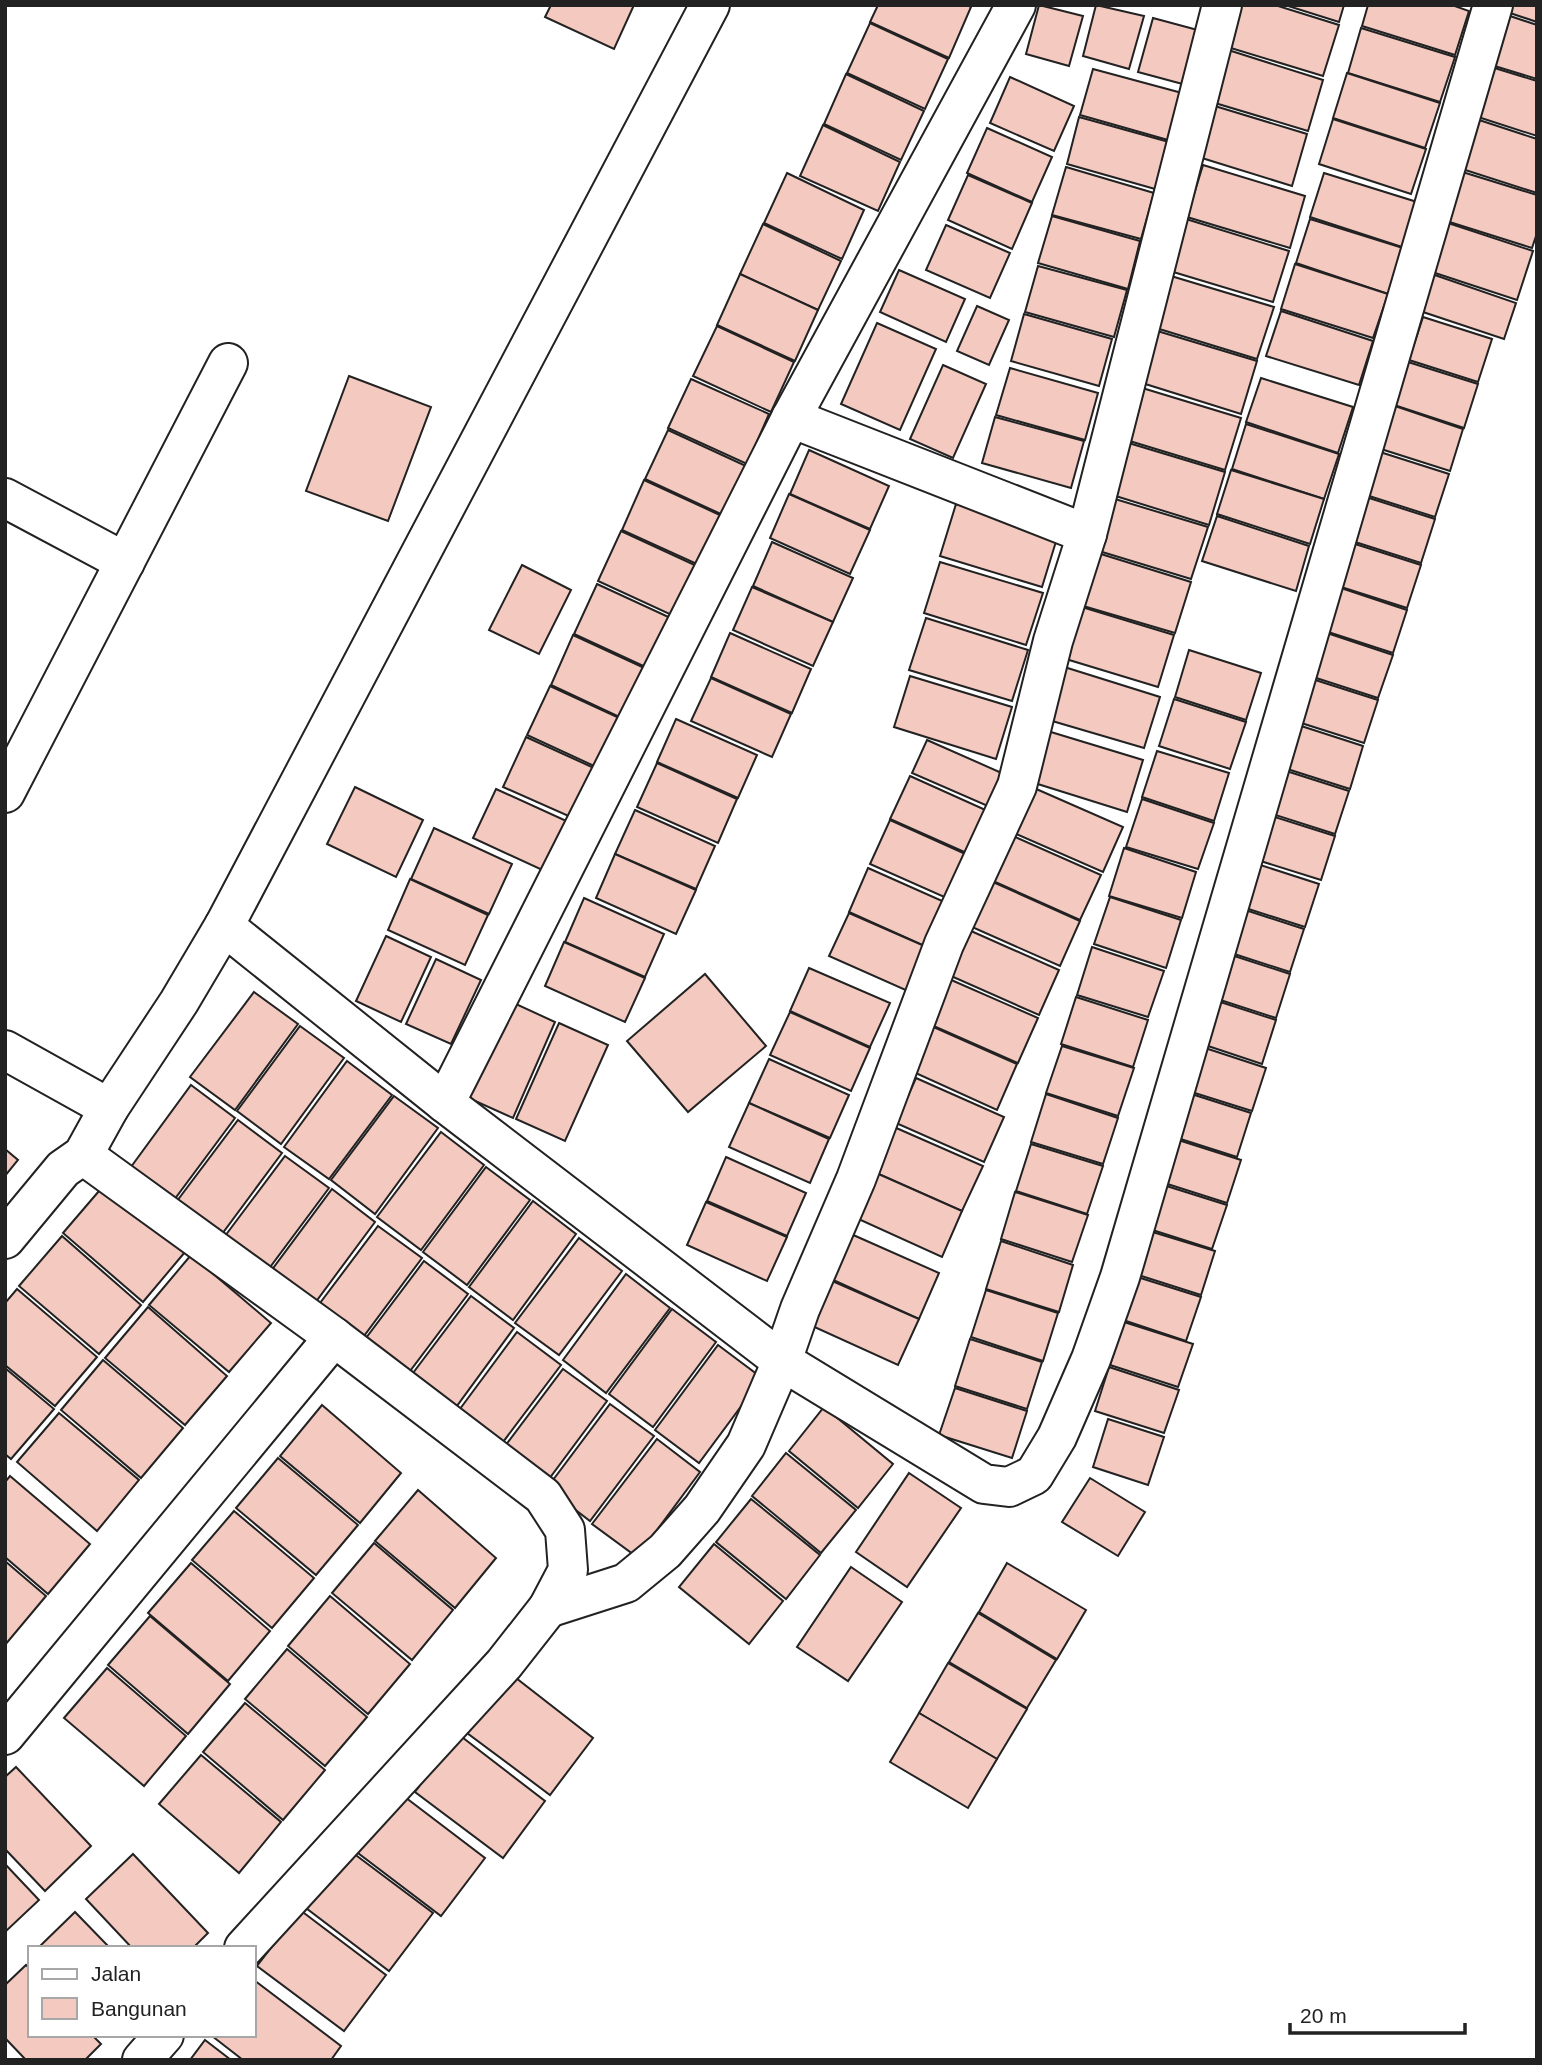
<svg xmlns="http://www.w3.org/2000/svg" width="1542" height="2065" viewBox="0 0 1542 2065" font-family="Helvetica,sans-serif">
<rect width="100%" height="100%" fill="#fff"/>
<!-- building -->
<g fill="#f3c9c0" stroke="#222" stroke-width="2">
<path d="M551 5H634L614 49 545 17Z"/>
<path d="M878 5H967L971 7 949 58 870 22Z"/>
<path d="M1039 5 1083 16 1069 66 1026 54Z"/>
<path d="M1096 5 1144 16 1129 69 1083 56Z"/>
<path d="M1233 5H1275L1339 25 1323 76 1221 45Z"/>
<path d="M1285 5H1344L1339 22Z"/>
<path d="M1368 5H1452L1469 11 1455 55 1362 26Z"/>
<path d="M1506 5H1537V22L1504 11Z"/>
<path d="M1504 14 1537 25V79L1488 64Z"/>
<path d="M1153 18 1205 32 1190 86 1138 72Z"/>
<path d="M870 23 948 59 925 109 847 73Z"/>
<path d="M1361 28 1455 57 1440 102 1348 73Z"/>
<path d="M1222 48 1323 80 1308 131 1205 100Z"/>
<path d="M1488 66 1537 81V136L1472 115Z"/>
<path d="M1093 69 1182 93 1168 140 1080 115Z"/>
<path d="M1347 73 1440 103 1425 148 1333 118Z"/>
<path d="M846 74 924 111 901 160 824 124Z"/>
<path d="M1010 77 1074 106 1054 151 990 123Z"/>
<path d="M1205 103 1307 134 1292 186 1189 154Z"/>
<path d="M1079 117 1169 142 1155 189 1067 164Z"/>
<path d="M1473 118 1537 139V193L1456 167Z"/>
<path d="M1333 119 1426 149 1411 194 1319 164Z"/>
<path d="M823 125 900 162 878 211 800 176Z"/>
<path d="M987 128 1052 157 1032 202 967 173Z"/>
<path d="M1203 165 1305 196 1290 248 1187 217Z"/>
<path d="M1066 167 1154 193 1141 239 1052 215Z"/>
<path d="M1456 170 1537 195V233L1532 248 1440 219Z"/>
<path d="M787 173 864 210 842 259 764 223Z"/>
<path d="M1324 173 1417 202 1402 247 1310 217Z"/>
<path d="M968 175 1032 203 1012 249 948 220Z"/>
<path d="M1052 216 1140 241 1128 289 1038 263Z"/>
<path d="M1186 219 1289 251 1273 302 1170 271Z"/>
<path d="M1310 219 1403 248 1388 294 1296 263Z"/>
<path d="M1442 221 1533 251 1517 300 1426 270Z"/>
<path d="M763 224 841 261 818 310 740 274Z"/>
<path d="M946 225 1010 253 990 298 926 270Z"/>
<path d="M1295 264 1388 294 1373 338 1281 309Z"/>
<path d="M1038 266 1127 290 1114 337 1025 312Z"/>
<path d="M899 270 965 299 946 342 880 312Z"/>
<path d="M1426 272 1516 303 1504 339 1414 309Z"/>
<path d="M740 274 818 310 795 361 717 325Z"/>
<path d="M1171 276 1274 307 1257 359 1156 328Z"/>
<path d="M977 306 1009 320 989 365 957 351Z"/>
<path d="M1281 311 1373 341 1359 385 1266 356Z"/>
<path d="M1024 314 1112 339 1099 386 1011 361Z"/>
<path d="M1423 317 1492 339 1478 382 1409 360Z"/>
<path d="M877 323 936 349 900 430 841 404Z"/>
<path d="M717 326 794 362 771 412 693 376Z"/>
<path d="M1154 330 1257 361 1241 414 1139 382Z"/>
<path d="M1408 362 1478 384 1464 428 1394 405Z"/>
<path d="M943 365 986 384 953 458 910 439Z"/>
<path d="M1010 368 1098 393 1085 440 996 415Z"/>
<path d="M349 376 431 407 388 521 306 491Z"/>
<path d="M1261 378 1353 407 1338 453 1246 422Z"/>
<path d="M691 379 769 414 747 464 668 428Z"/>
<path d="M1139 387 1241 418 1225 470 1123 439Z"/>
<path d="M1395 406 1463 429 1450 471 1381 449Z"/>
<path d="M995 417 1084 441 1071 488 982 463Z"/>
<path d="M1246 424 1339 454 1324 499 1232 469Z"/>
<path d="M668 430 746 466 723 515 645 479Z"/>
<path d="M1122 441 1225 472 1209 525 1106 493Z"/>
<path d="M809 450 889 486 870 529 790 494Z"/>
<path d="M1380 452 1449 474 1435 517 1366 495Z"/>
<path d="M1231 470 1324 499 1310 544 1217 514Z"/>
<path d="M644 480 722 516 699 565 622 530Z"/>
<path d="M789 494 870 530 850 574 770 538Z"/>
<path d="M1105 496 1208 527 1191 579 1089 548Z"/>
<path d="M1366 497 1435 519 1421 563 1352 541Z"/>
<path d="M956 504 1058 535 1042 587 940 556Z"/>
<path d="M1217 516 1309 546 1296 591 1202 561Z"/>
<path d="M621 531 699 567 676 617 598 581Z"/>
<path d="M772 542 853 578 833 622 753 586Z"/>
<path d="M1352 543 1421 565 1407 608 1338 586Z"/>
<path d="M1088 550 1191 582 1175 633 1073 603Z"/>
<path d="M940 562 1043 593 1026 645 924 613Z"/>
<path d="M522 565 571 590 539 654 489 630Z"/>
<path d="M597 584 675 620 652 670 574 634Z"/>
<path d="M752 587 833 622 813 666 733 630Z"/>
<path d="M1338 587 1407 610 1393 653 1325 631Z"/>
<path d="M1072 604 1174 635 1158 687 1056 656Z"/>
<path d="M926 618 1028 650 1012 701 909 670Z"/>
<path d="M1324 632 1393 655 1378 698 1310 676Z"/>
<path d="M730 633 811 669 792 713 711 677Z"/>
<path d="M573 635 651 671 628 721 551 685Z"/>
<path d="M1189 650 1261 673 1246 720 1175 697Z"/>
<path d="M1058 665 1160 697 1144 748 1042 718Z"/>
<path d="M910 676 1012 707 996 759 894 727Z"/>
<path d="M711 678 791 714 772 757 691 721Z"/>
<path d="M1309 678 1378 700 1364 743 1295 721Z"/>
<path d="M550 686 628 722 605 771 527 735Z"/>
<path d="M1174 699 1246 722 1230 769 1159 746Z"/>
<path d="M676 719 757 755 738 798 657 762Z"/>
<path d="M1295 724 1363 746 1350 789 1281 767Z"/>
<path d="M1041 729 1143 760 1127 812 1025 780Z"/>
<path d="M526 737 605 773 582 822 503 787Z"/>
<path d="M927 740 1004 774 990 807 912 773Z"/>
<path d="M1157 751 1229 773 1214 821 1142 797Z"/>
<path d="M657 763 737 799 718 843 637 807Z"/>
<path d="M1280 769 1349 791 1335 834 1266 812Z"/>
<path d="M910 776 990 812 971 855 890 819Z"/>
<path d="M355 787 423 820 396 877 327 844Z"/>
<path d="M1034 788 1123 827 1103 872 1014 833Z"/>
<path d="M496 789 573 824 551 874 473 838Z"/>
<path d="M1142 799 1214 823 1198 869 1126 847Z"/>
<path d="M635 810 715 846 696 889 615 854Z"/>
<path d="M1265 814 1335 836 1321 880 1251 858Z"/>
<path d="M890 820 970 856 951 900 870 864Z"/>
<path d="M434 828 512 864 489 914 411 879Z"/>
<path d="M1013 836 1101 875 1080 920 993 881Z"/>
<path d="M1124 848 1196 872 1182 918 1109 896Z"/>
<path d="M615 854 696 890 676 934 596 898Z"/>
<path d="M1251 862 1319 884 1305 927 1236 905Z"/>
<path d="M868 868 949 904 929 948 849 912Z"/>
<path d="M410 879 488 915 465 965 388 930Z"/>
<path d="M993 882 1080 921 1060 966 972 927Z"/>
<path d="M1110 897 1181 920 1166 968 1094 944Z"/>
<path d="M584 898 664 934 645 977 565 942Z"/>
<path d="M1236 907 1304 929 1290 972 1222 950Z"/>
<path d="M849 913 929 948 910 992 829 956Z"/>
<path d="M971 931 1059 970 1039 1015 951 976Z"/>
<path d="M386 936 431 957 401 1022 356 1001Z"/>
<path d="M564 942 645 978 625 1022 545 986Z"/>
<path d="M1092 947 1164 971 1148 1017 1077 995Z"/>
<path d="M1222 952 1290 974 1276 1018 1208 996Z"/>
<path d="M436 959 481 980 451 1044 406 1024Z"/>
<path d="M809 968 890 1003 870 1047 790 1011Z"/>
<path d="M705 974 766 1046 688 1112 627 1041Z"/>
<path d="M949 979 1038 1018 1018 1063 929 1024Z"/>
<path d="M254 992 298 1024 235 1110 190 1077Z"/>
<path d="M1076 997 1148 1020 1133 1067 1061 1044Z"/>
<path d="M1208 998 1276 1020 1262 1064 1193 1041Z"/>
<path d="M507 1000 555 1022 513 1118 464 1096Z"/>
<path d="M790 1012 870 1048 851 1091 770 1055Z"/>
<path d="M559 1023 608 1045 565 1141 516 1119Z"/>
<path d="M929 1025 1017 1064 997 1110 909 1070Z"/>
<path d="M300 1026 344 1058 281 1144 237 1111Z"/>
<path d="M1196 1045 1266 1068 1252 1111 1182 1089Z"/>
<path d="M1062 1046 1134 1068 1118 1116 1046 1093Z"/>
<path d="M769 1059 849 1095 830 1138 749 1103Z"/>
<path d="M347 1061 392 1095 329 1179 284 1147Z"/>
<path d="M916 1078 1004 1117 984 1162 896 1123Z"/>
<path d="M191 1085 235 1118 171 1204 128 1171Z"/>
<path d="M1182 1091 1251 1113 1237 1157 1168 1135Z"/>
<path d="M1046 1094 1118 1118 1103 1164 1031 1142Z"/>
<path d="M394 1096 438 1128 375 1214 331 1180Z"/>
<path d="M749 1103 829 1139 810 1183 729 1147Z"/>
<path d="M238 1120 282 1153 219 1238 174 1205Z"/>
<path d="M894 1127 983 1166 962 1211 874 1172Z"/>
<path d="M441 1132 484 1165 421 1250 377 1217Z"/>
<path d="M1172 1138 1241 1160 1227 1203 1158 1181Z"/>
<path d="M1031 1144 1103 1166 1087 1214 1016 1191Z"/>
<path d="M5 1149 18 1160 5 1176Z"/>
<path d="M285 1156 329 1188 265 1274 222 1240Z"/>
<path d="M726 1157 806 1193 787 1236 707 1201Z"/>
<path d="M486 1167 530 1200 467 1285 423 1252Z"/>
<path d="M874 1172 962 1211 942 1257 854 1217Z"/>
<path d="M1157 1183 1227 1205 1212 1249 1143 1227Z"/>
<path d="M105 1184 185 1252 143 1302 63 1233Z"/>
<path d="M332 1189 375 1222 312 1307 268 1275Z"/>
<path d="M1015 1192 1088 1215 1072 1262 1001 1239Z"/>
<path d="M533 1201 576 1234 513 1320 469 1287Z"/>
<path d="M706 1202 787 1237 767 1281 687 1245Z"/>
<path d="M378 1226 422 1258 358 1344 314 1311Z"/>
<path d="M1146 1230 1215 1251 1201 1295 1132 1273Z"/>
<path d="M851 1234 939 1273 919 1319 831 1279Z"/>
<path d="M62 1236 141 1305 99 1354 19 1286Z"/>
<path d="M579 1238 622 1271 559 1355 515 1323Z"/>
<path d="M1001 1241 1073 1265 1059 1312 986 1289Z"/>
<path d="M191 1255 271 1323 229 1372 149 1305Z"/>
<path d="M424 1261 468 1294 404 1379 360 1346Z"/>
<path d="M626 1274 670 1308 606 1393 563 1360Z"/>
<path d="M1131 1275 1201 1297 1186 1341 1117 1318Z"/>
<path d="M830 1280 919 1319 898 1365 810 1325Z"/>
<path d="M17 1289 97 1357 55 1406 5 1365V1303Z"/>
<path d="M986 1290 1058 1313 1043 1361 971 1337Z"/>
<path d="M471 1296 514 1328 451 1414 407 1381Z"/>
<path d="M148 1307 227 1376 185 1425 105 1358Z"/>
<path d="M672 1309 716 1342 653 1427 609 1394Z"/>
<path d="M1124 1322 1193 1344 1178 1387 1110 1365Z"/>
<path d="M517 1332 561 1365 497 1450 454 1417Z"/>
<path d="M970 1339 1042 1362 1027 1409 955 1386Z"/>
<path d="M718 1345 762 1378 699 1463 655 1430Z"/>
<path d="M103 1360 183 1428 141 1478 61 1410Z"/>
<path d="M1109 1367 1179 1390 1164 1433 1095 1411Z"/>
<path d="M5 1368 54 1409 11 1459 5 1454Z"/>
<path d="M563 1369 607 1401 543 1487 499 1454Z"/>
<path d="M955 1388 1027 1411 1012 1458 939 1435Z"/>
<path d="M610 1404 654 1436 590 1521 547 1488Z"/>
<path d="M322 1405 401 1473 360 1523 280 1456Z"/>
<path d="M824 1407 893 1464 858 1508 789 1451Z"/>
<path d="M59 1413 139 1480 97 1531 17 1462Z"/>
<path d="M1108 1419 1164 1437 1148 1485 1093 1467Z"/>
<path d="M657 1439 700 1472 637 1557 592 1524Z"/>
<path d="M786 1453 856 1510 821 1553 752 1496Z"/>
<path d="M278 1458 358 1525 316 1575 236 1508Z"/>
<path d="M909 1473 961 1508 907 1587 856 1552Z"/>
<path d="M10 1476 90 1544 48 1594 5 1557V1482Z"/>
<path d="M1090 1478 1145 1512 1118 1556 1062 1522Z"/>
<path d="M418 1490 496 1558 455 1608 375 1541Z"/>
<path d="M751 1499 820 1555 786 1599 716 1542Z"/>
<path d="M234 1511 314 1578 272 1628 192 1560Z"/>
<path d="M374 1543 453 1610 412 1660 332 1593Z"/>
<path d="M714 1544 783 1601 749 1644 679 1587Z"/>
<path d="M5 1561 46 1596 5 1645Z"/>
<path d="M191 1563 270 1631 228 1681 148 1613Z"/>
<path d="M1007 1563 1086 1610 1057 1659 979 1612Z"/>
<path d="M851 1567 902 1602 848 1681 797 1647Z"/>
<path d="M330 1596 410 1664 368 1714 288 1646Z"/>
<path d="M978 1613 1056 1660 1027 1708 949 1662Z"/>
<path d="M150 1616 230 1684 188 1734 108 1665Z"/>
<path d="M287 1649 367 1717 325 1766 245 1699Z"/>
<path d="M948 1663 1027 1709 997 1759 919 1713Z"/>
<path d="M107 1668 186 1736 144 1786 64 1718Z"/>
<path d="M507 1671 593 1738 550 1795 463 1730Z"/>
<path d="M245 1703 325 1770 283 1820 203 1752Z"/>
<path d="M919 1713 997 1759 968 1808 890 1762Z"/>
<path d="M458 1734 545 1801 503 1858 415 1792Z"/>
<path d="M201 1755 281 1822 239 1873 159 1804Z"/>
<path d="M16 1767 91 1846 45 1891 5 1849V1777Z"/>
<path d="M397 1791 485 1858 441 1916 354 1850Z"/>
<path d="M345 1847 433 1913 389 1971 302 1905Z"/>
<path d="M133 1854 208 1933 193 1948H132L86 1899Z"/>
<path d="M5 1864 39 1900 5 1932Z"/>
<path d="M300 1910 386 1975 344 2031 257 1966Z"/>
<path d="M75 1912 110 1948H38Z"/>
<path d="M26 1965 30 1969V2035H92L101 2044 85 2060H26L5 2038V1985Z"/>
<path d="M254 1980 341 2046 331 2060H243L212 2036 254 2035Z"/>
<path d="M205 2040 231 2060H190Z"/>
</g>
<g fill="none" stroke-linecap="round" stroke-linejoin="round">
<!-- minor casing -->
<g stroke="#222" stroke-width="42">
<g id="minor">
<path d="M791 418 1087 534"/>
<path d="M5 498 125 562"/>
<path d="M5 793 228 363"/>
<path d="M224 926 445 1103 782 1361 800 1309 856 1179 944 944 1017 786 1053 641 1087 534 1222 5"/>
<path d="M5 1050 109 1108"/>
<path d="M445 1103 791 418 1016 5"/>
<path d="M83 1155 334 1337 543 1496 565 1530 568 1570 548 1608 504 1664 244 1948"/>
<path d="M5 1239 63 1169 83 1155 109 1108 179 1002 224 926 710 5"/>
<path d="M548 1608 626 1583 665 1551 702 1509 746 1445 782 1361 984 1484 1009 1487 1034 1475 1057 1437 1091 1359 1120 1277 1493 5"/>
<path d="M5 1735 334 1337"/>
<path d="M142 2060 164 2035"/>
</g>
</g>
<!-- minor -->
<use href="#minor" stroke="#fff" stroke-width="38"/>
</g>
<!-- border -->
<rect width="1542" height="2065" fill="none" stroke="#222222" stroke-width="14"/>
<!-- legend -->
<rect x="28" y="1946" width="228" height="91" fill="#ffffff" stroke="#a7a7a7" stroke-width="2"/>
<rect x="42" y="1969" width="35" height="10" fill="#ffffff" stroke="#a7a7a7" stroke-width="2"/>
<text x="91" y="1981" font-size="21" fill="#222222">Jalan</text>
<rect x="42" y="1998" width="35" height="21" fill="#f3c9c0" stroke="#a7a7a7" stroke-width="2"/>
<text x="91" y="2016" font-size="21" fill="#222222">Bangunan</text>
<!-- scale -->
<path d="M1290 2023v10h175v-10" fill="none" stroke="#222222" stroke-width="3.5"/>
<text x="1300" y="2023" font-size="21" fill="#222222" stroke="#ffffff" stroke-width="5" paint-order="stroke">20 m</text>
</svg>
